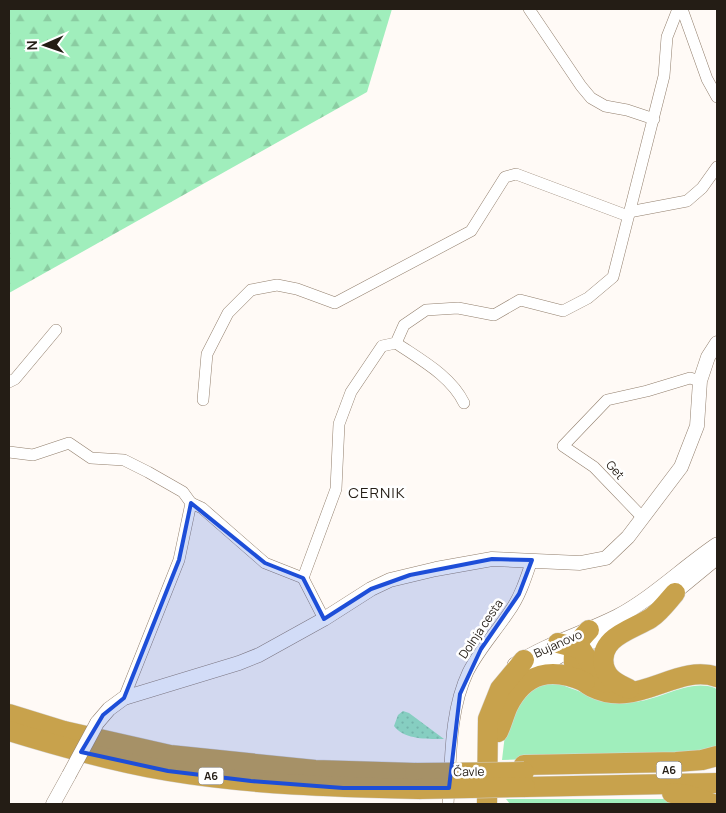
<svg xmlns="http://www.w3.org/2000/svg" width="726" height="813" viewBox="0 0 726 813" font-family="Manrope,sans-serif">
<defs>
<pattern id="forest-firs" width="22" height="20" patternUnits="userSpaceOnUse" patternTransform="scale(1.25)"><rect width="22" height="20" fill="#a0eebc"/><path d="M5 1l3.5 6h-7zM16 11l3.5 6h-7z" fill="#8acca1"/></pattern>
<pattern id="park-dots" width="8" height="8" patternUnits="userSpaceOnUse" patternTransform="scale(1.25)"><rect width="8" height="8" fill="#a0eebc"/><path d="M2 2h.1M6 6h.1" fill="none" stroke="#8acca1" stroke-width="1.8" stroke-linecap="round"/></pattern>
</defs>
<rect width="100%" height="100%" fill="#fffaf6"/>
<!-- grass -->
<g fill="#a0eebc">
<path d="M546 679C573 688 604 704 632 702 660 701 688 678 715 688L717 690V747L706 753 502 760 506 726 519 698Z"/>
<path d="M506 799H674L700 804H510Z"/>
</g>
<!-- forest -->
<path fill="url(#forest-firs)" d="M9 9H392L367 92 9 293Z"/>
<!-- park -->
<path fill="url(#park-dots)" d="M403 711 409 713 444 739C429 739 404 740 394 726L398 715Z"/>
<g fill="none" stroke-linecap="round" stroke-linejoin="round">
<!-- minor casing -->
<g stroke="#927f6d" stroke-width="12">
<g id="minor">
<path d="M529 9 581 86 591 98 605 106 627 110 654 119"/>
<path d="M682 9 707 79 717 97"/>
<path d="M629 212 687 201 702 188 717 167"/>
<path d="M396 343 404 325 426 310 458 308 494 315 520 300 563 311 588 298 613 277 664 76 667 37 678 9"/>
<path d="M9 382 15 379 56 330"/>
<path d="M203 400 207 354 228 313 251 290 277 285 297 289 335 303 471 231 505 177 516 174 628 216"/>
<path d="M9 452 33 455 69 443 91 458 124 460 148 472 183 492 191 503 179 560 124 698"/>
<path d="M191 503 202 508 265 563 303 578 324 619"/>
<path d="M643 518 594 467 563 446 607 400 647 391 690 378 700 381"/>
<path d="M303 578 336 489 339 424 351 392 382 346 396 343C421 360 451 376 464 403"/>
<path d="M448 804C451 761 449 712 468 672 479 650 495 633 509 612 520 597 526 578 532 560"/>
</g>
</g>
<!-- tertiary casing -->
<g stroke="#927f6d" stroke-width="15">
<g id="tertiary">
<path d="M97 723 109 709 124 698 239 663 259 655 324 619 371 589 390 580 436 569 492 559 580 563 606 558 628 537 681 467 697 426 700 381 708 357 717 343"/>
<path d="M53 804 69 775"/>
</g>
</g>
<!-- secondary casing -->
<g stroke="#927f6d" stroke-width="16">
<g id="secondary">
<path d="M666 599 717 557"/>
<path d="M515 665C547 644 583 634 617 617 653 598 683 568 717 545"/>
<path d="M524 676 562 654 620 629"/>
</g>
</g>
<!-- motorway casing -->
<g stroke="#d8d6d5" stroke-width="21">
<g id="motorway">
<path d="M589 630C580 639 572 649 574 663 576 673 582 682 592 687 638 710 676 663 717 677"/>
<path d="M558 643 581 649 599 677 606 683"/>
<path d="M629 689C618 684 607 679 604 666 598 637 632 630 651 618 660 612 668 601 675 593"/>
<path d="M9 714 64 731 170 755 315 770 415 773"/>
<path d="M9 731C61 747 114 762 168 771 251 785 335 787 419 789"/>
<path d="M498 732C502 724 504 715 508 706 525 672 552 667 585 682"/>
<path d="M524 765 676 762 702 760 717 756"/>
<path d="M525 787 717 783"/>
<path d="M672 793 688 795 713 804"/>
<path d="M487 804 488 719 500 689 524 660"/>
</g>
</g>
<!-- minor -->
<use href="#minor" stroke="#fff" stroke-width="11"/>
<!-- tertiary -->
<use href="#tertiary" stroke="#fff" stroke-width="14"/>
<!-- secondary -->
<use href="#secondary" stroke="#fff" stroke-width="15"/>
<!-- motorway -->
<use href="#motorway" stroke="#c8a24c" stroke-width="20"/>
<!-- tertiary-bridge casing -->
<g stroke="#927f6d" stroke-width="15" stroke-linecap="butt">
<path id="tertiary-bridge" d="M69 775 97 723"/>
</g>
<!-- motorway-bridge casing -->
<g stroke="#d8d6d5" stroke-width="21" stroke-linecap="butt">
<g id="motorway-bridge">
<path d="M415 773 524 772"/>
<path d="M419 789 525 787"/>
</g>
</g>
<!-- tertiary-bridge -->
<use href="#tertiary-bridge" stroke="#fff" stroke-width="14"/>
<!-- motorway-bridge -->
<use href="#motorway-bridge" stroke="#c8a24c" stroke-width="20"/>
</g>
<!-- marked area -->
<path fill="#1d4ed8" fill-opacity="0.2" stroke="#1d4ed8" stroke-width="4" stroke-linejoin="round" d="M191 503 265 563 303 578 324 619 371 589 410 575 492 559 532 560 519 594 481 649 460 694 449 788H343L251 781 168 771 81 752 103 715 124 698 179 560Z"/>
<g text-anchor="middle" stroke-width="5" stroke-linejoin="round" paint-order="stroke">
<!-- shield labels -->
<g fill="#fff" stroke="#66615b" stroke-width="1">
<rect x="656.5" y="761.5" width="25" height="17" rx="4"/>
<rect x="198.5" y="767.5" width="25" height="17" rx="4"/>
</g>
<g font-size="11" font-weight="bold" fill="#241d15">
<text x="669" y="774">A6</text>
<text x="211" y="780">A6</text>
</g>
<!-- street labels -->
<g font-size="12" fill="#241d15" stroke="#fff">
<text transform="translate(615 470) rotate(48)" y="4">Get</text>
<text transform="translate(481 629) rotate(-56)" y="4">Dolnja cesta</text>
<text transform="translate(558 644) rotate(-24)" y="4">Bujanovo</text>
<text transform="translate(469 772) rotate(-1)" y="4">Čavle</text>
</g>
<!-- quarter labels -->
<g font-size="15" letter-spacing="1" fill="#241d15" stroke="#fff">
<text x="377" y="498">CERNIK</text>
</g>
</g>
<!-- border -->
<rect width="726" height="813" fill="none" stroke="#241d15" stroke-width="20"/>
<!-- north arrow -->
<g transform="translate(45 45) rotate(268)" stroke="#ffffff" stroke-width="4" paint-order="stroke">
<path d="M0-4L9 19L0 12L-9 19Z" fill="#241d15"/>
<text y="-8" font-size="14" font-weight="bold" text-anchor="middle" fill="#241d15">N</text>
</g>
</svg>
